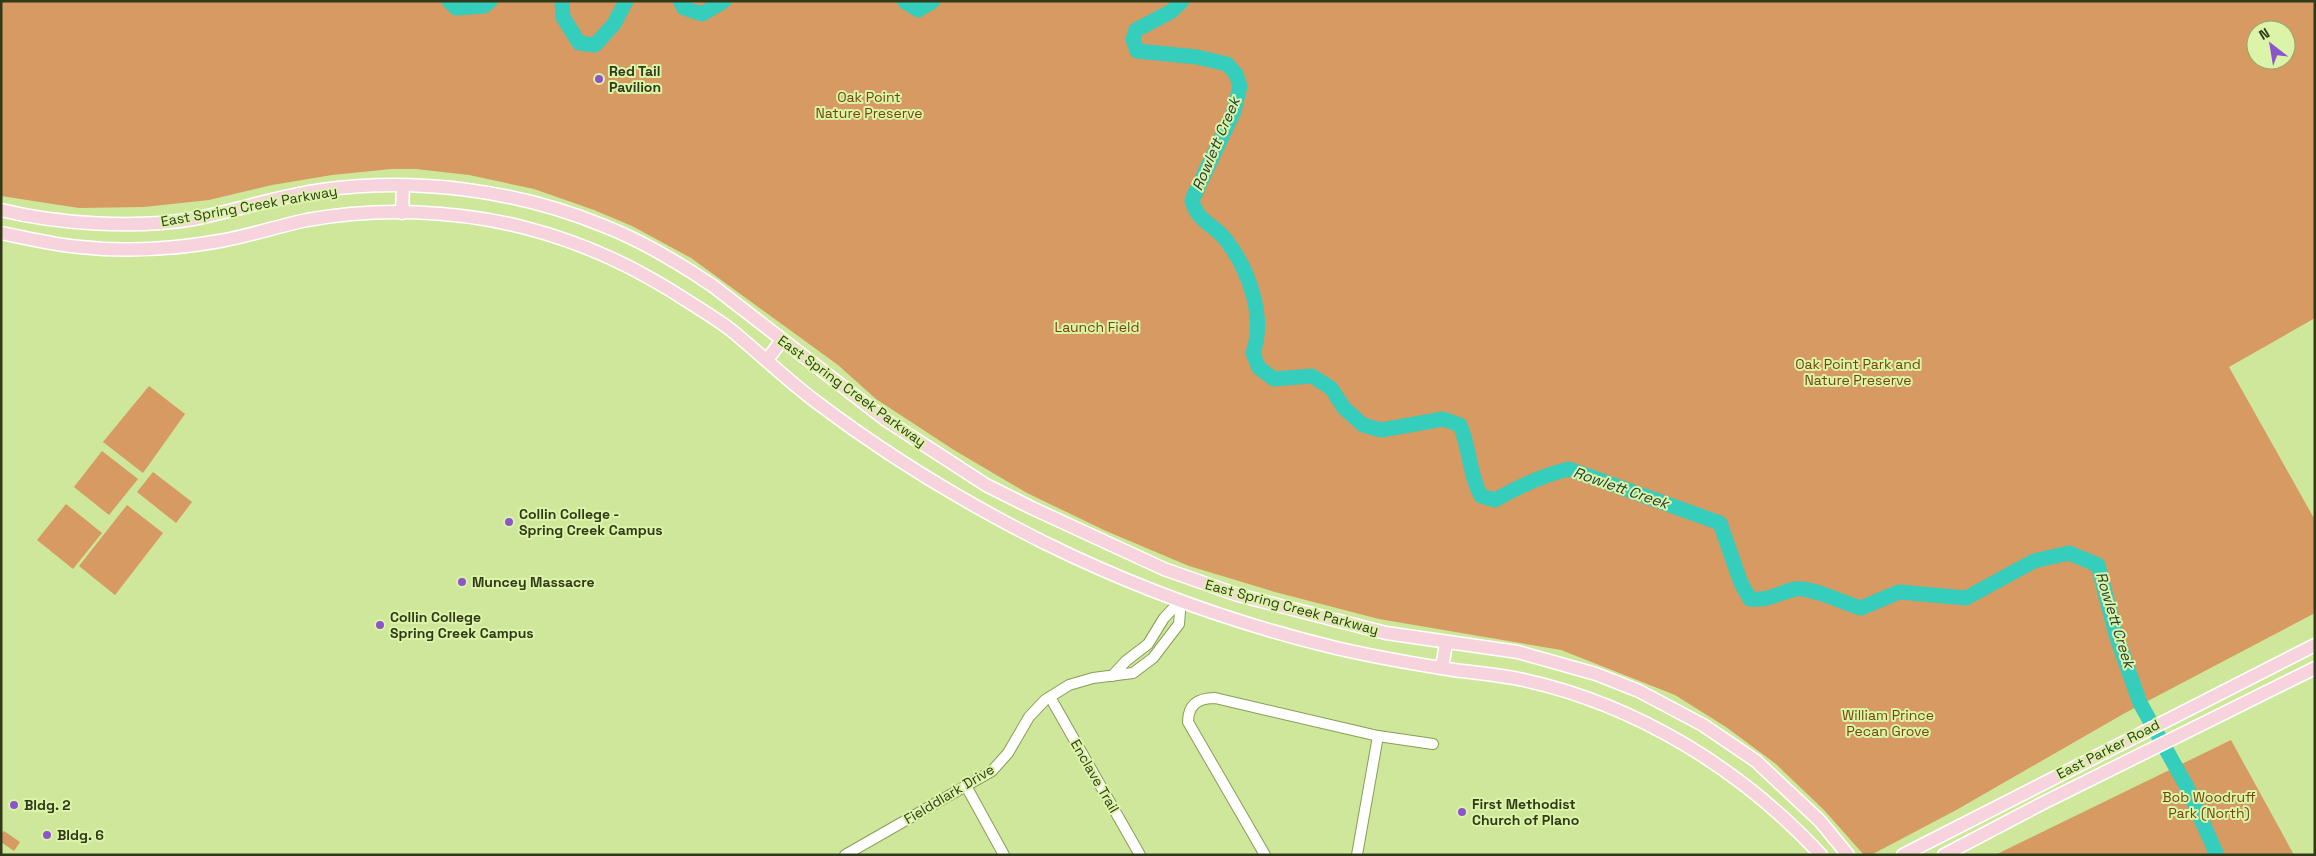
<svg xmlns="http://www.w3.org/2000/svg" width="2316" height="856" viewBox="0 0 2316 856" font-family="'Space Grotesk',sans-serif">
<rect width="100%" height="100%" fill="#cee79a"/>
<!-- green -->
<g fill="#d69a62" fill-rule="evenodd">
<path d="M1 1H2315V318L2229 367 2315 520V613L2125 713 1958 809 1871 855H1864L1824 810 1776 764 1726 727 1675 695 1561 650 1379 619 1275 592 1189 566 1106 531 1027 493 954 450 876 399 838 365 691 258 632 226 594 210 534 189 469 175 416 169H391L332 175 272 185 209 200 144 207 79 208 1 196ZM2256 30H2286V60H2256Z"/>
<path d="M149 386 185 414 143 473 103 442Z"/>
<path d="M102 451 138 479 109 515 74 487Z"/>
<path d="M153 472 192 502 176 523 137 492Z"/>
<path d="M66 504 102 533 73 569 37 540Z"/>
<path d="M127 505 163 533 115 595 79 566Z"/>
<path d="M2231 740 2294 855H1995Z"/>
<path d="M4 831 20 842 14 851 1 842V834Z"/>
</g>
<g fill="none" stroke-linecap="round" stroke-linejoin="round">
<!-- river -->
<g stroke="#35cdbb" stroke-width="15">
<path d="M449 1 456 8 484 6 490 1"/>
<path d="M562 1 563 17 579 43 595 45 614 24 626 1"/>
<path d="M680 1 684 8 702 14 724 1"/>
<path d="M904 1 918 10 933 1"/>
<path d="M1182 1 1172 11 1136 30 1133 39 1137 51 1197 57 1227 64 1236 74 1240 86 1234 111 1192 200C1197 222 1214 224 1226 240 1249 270 1266 317 1253 353L1259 368 1274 379 1312 376 1331 388 1344 408 1363 425 1381 430 1443 419 1460 425C1470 448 1469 474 1481 496L1495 500C1518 487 1543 475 1569 469L1720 523 1741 583 1750 599C1772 601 1778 592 1796 589 1811 587 1844 603 1861 608L1899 592 1966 598 2034 561 2069 553 2098 565 2116 635 2140 703 2187 787 2217 855"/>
</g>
<!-- minor casing -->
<g stroke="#889e55" stroke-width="12">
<g id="minor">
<path d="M1112 676 1126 661 1148 644 1164 618 1181 600"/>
<path d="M1050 697 1140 855"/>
<path d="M966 786 1004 855"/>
<path d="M845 855 992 771 1008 753 1029 717 1045 700 1069 685 1093 678 1133 673 1153 658 1179 624 1181 600"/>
<path d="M1265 855 1188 722C1188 704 1199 698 1215 698L1378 736 1433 744"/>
<path d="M1357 855 1378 736"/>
</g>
</g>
<!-- major casing -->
<g stroke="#fff" stroke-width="15">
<g id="major">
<path d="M1 210C59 224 135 229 193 219 236 211 278 196 322 190 416 177 517 190 604 226 643 241 679 263 713 286L886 420 986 485 1032 508 1164 569 1238 595 1386 633 1518 652 1596 674 1639 691 1703 725 1756 761 1820 821 1848 855"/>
<path d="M402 213 403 186"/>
<path d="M1 233C27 238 54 245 80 247 125 252 175 249 220 241 249 236 278 226 307 220 378 207 456 210 526 228 587 244 637 268 689 302 703 311 718 320 731 330 759 353 786 379 815 401 886 455 965 503 1045 543 1136 588 1237 624 1336 648 1375 657 1415 664 1454 670 1477 673 1501 675 1524 680 1638 705 1742 770 1821 855"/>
<path d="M767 360 782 340"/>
<path d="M1442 668 1446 643"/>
<path d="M1903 855 2315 645"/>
<path d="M1944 855 2043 803 2315 668"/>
</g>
</g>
<!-- minor -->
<use href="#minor" stroke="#fff" stroke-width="10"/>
<!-- major -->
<use href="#major" stroke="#f7d4dd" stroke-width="12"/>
</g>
<!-- markers -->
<g fill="#8c54cb" stroke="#dbf4a7" stroke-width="2">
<circle cx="599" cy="79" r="5"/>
<circle cx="509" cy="522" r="5"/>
<circle cx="462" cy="582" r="5"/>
<circle cx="380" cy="625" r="5"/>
<circle cx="14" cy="805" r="5"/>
<circle cx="1462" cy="812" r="5"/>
<circle cx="47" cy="835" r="5"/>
</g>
<g text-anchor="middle" stroke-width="4" stroke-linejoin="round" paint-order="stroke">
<!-- poi labels -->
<g font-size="14" font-weight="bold" fill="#30391a" stroke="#dbf4a7" text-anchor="start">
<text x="609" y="76">Red Tail<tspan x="609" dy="16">Pavilion</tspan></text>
<text x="519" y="519">Collin College -<tspan x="519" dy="16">Spring Creek Campus</tspan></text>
<text x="472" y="587">Muncey Massacre</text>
<text x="390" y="622">Collin College<tspan x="390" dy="16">Spring Creek Campus</tspan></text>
<text x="1472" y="809">First Methodist<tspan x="1472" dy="16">Church of Plano</tspan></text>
<text x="24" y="810">Bldg. 2</text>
<text x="57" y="840">Bldg. 6</text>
</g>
<!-- park labels -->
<g font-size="14" fill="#75450d" stroke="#dbf4a7">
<text x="869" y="102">Oak Point<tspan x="869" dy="16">Nature Preserve</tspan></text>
<text x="1097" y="332">Launch Field</text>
<text x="1858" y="369">Oak Point Park and<tspan x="1858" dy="16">Nature Preserve</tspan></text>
<text x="1888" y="720">William Prince<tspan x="1888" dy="16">Pecan Grove</tspan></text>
<text x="2209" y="802">Bob Woodruff<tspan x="2209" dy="16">Park (North)</tspan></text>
</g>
<!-- street labels -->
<g font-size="14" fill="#30391a" stroke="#dbf4a7">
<text transform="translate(249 206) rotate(-10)" y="5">East Spring Creek Parkway</text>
<text transform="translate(852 391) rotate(36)" y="5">East Spring Creek Parkway</text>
<text transform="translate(1292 607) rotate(15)" y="5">East Spring Creek Parkway</text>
<text transform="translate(2108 749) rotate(-27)" y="5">East Parker Road</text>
<text transform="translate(1095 776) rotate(60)" y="5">Enclave Trail</text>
<text transform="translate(949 794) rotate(-31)" y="5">Fielddlark Drive</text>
</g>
<!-- water labels -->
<g font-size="15" font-style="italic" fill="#243c38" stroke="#dbf4a7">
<text transform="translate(1216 144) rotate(-67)" y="5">Rowlett Creek</text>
<text transform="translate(1621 488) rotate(19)" y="5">Rowlett Creek</text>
<text transform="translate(2115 620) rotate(73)" y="5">Rowlett Creek</text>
</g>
</g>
<!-- border -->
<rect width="2316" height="856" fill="none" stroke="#30391a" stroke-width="5"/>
<!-- north arrow -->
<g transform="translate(2271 45) rotate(329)"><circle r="24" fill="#dbf4a7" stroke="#97a96f"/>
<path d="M0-4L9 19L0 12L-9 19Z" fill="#8c54cb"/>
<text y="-8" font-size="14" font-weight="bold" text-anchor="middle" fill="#30391a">N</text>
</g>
</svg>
